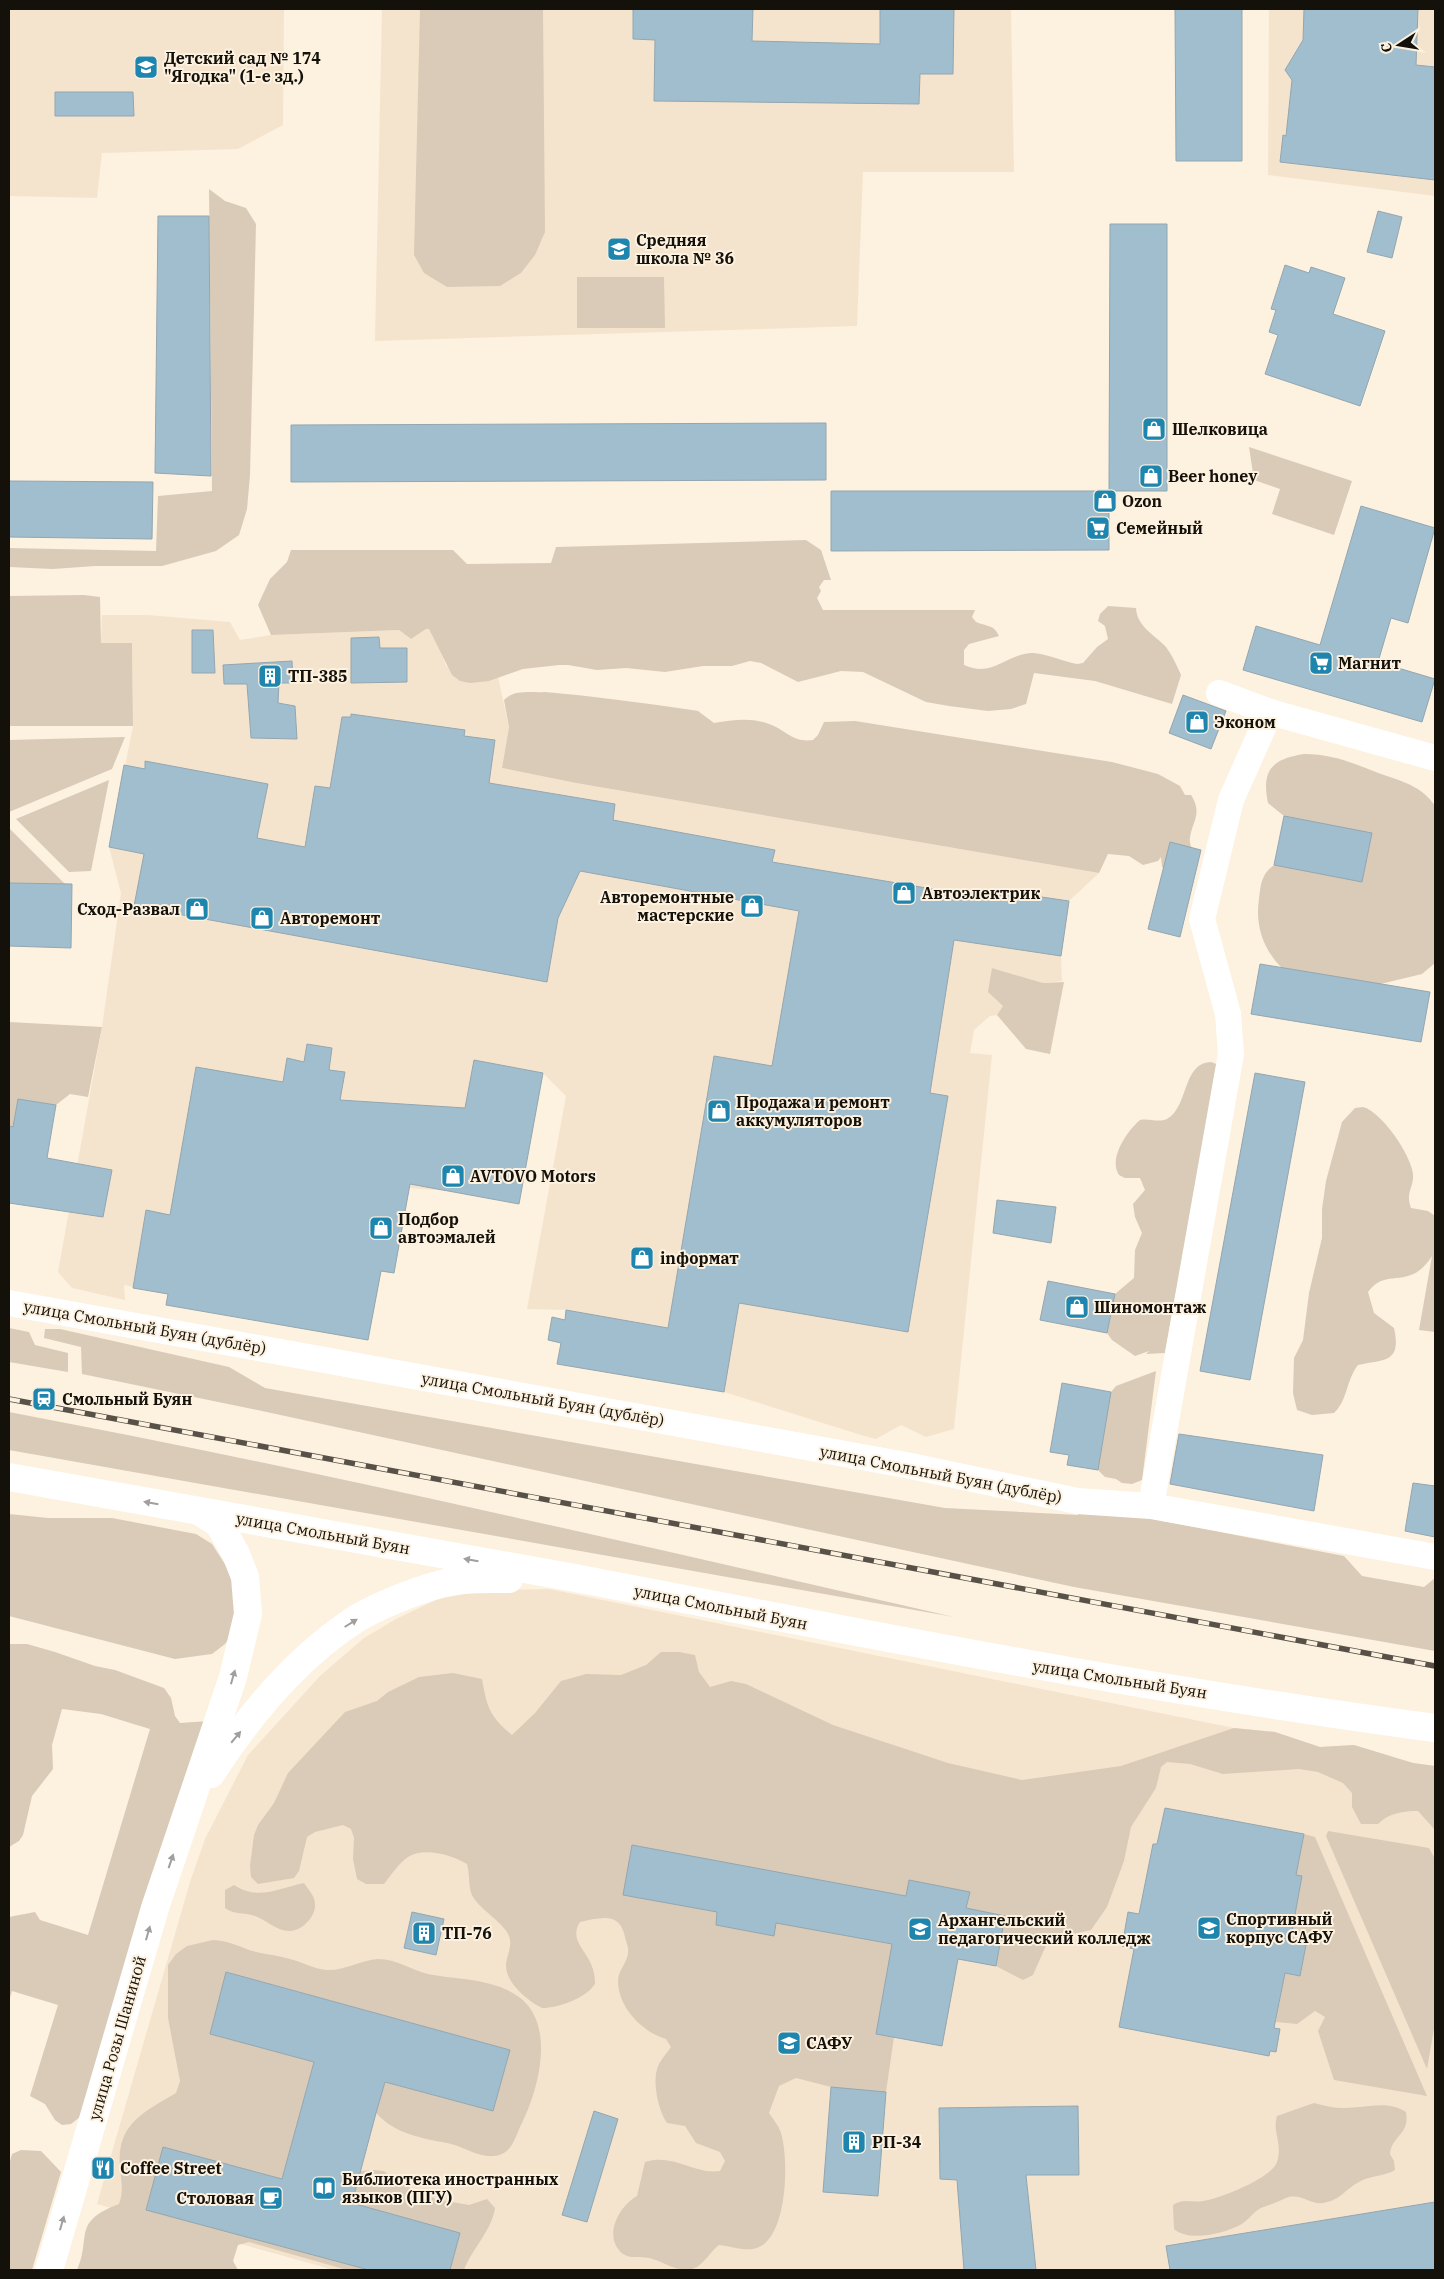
<svg xmlns="http://www.w3.org/2000/svg" width="1444" height="2279" viewBox="0 0 1444 2279" font-family="'IBM Plex Serif',serif">
<rect width="100%" height="100%" fill="#fdf1e0"/>
<!-- built -->
<g fill="#f5e4cd">
<path d="M9 9H284L283 125 238 149 102 153 97 198 9 196Z"/>
<path d="M382 9H1011L1014 172H863L857 326 375 341Z"/>
<path d="M1269 9H1435V196L1268 175Z"/>
<path d="M102 615H148L230 622 240 640 271 635 399 630 411 639 426 629H430L439 646 446 666 489 681 498 677 509 727 502 768 576 783 1099 873 1069 901 1061 956 1062 981 1043 983 992 968 1003 1006 997 1015 990 1016 974 1030 970 1053 992 1055 954 1429 926 1437 901 1425 876 1439 861 1435 724 1392 733 1339 567 1310 527 1309 566 1096 543 1073 474 1060 450 1191 395 1187 404 1217 394 1273 381 1271 368 1340 166 1305 168 1294 124 1285 125 1300 72 1288 58 1272 102 1027 121 893 109 847 133 726 132 643H101Z"/>
<path d="M549 1589 1234 1728 1275 1732 1320 1747 1354 1745 1413 1763 1435 1766V2270H334L97 2204 190 1882 205 1839 248 1755 320 1676 364 1638 396 1619 440 1598 491 1590Z"/>
</g>
<!-- green -->
<g fill="#d9cbb7">
<path d="M420 9H543L545 232 535 255 521 273 500 286 447 287 424 273 414 255Z"/>
<path d="M209 189 225 201 246 208 256 224 250 475 247 509 239 535 216 551 162 566H95L53 569 9 567V548L156 551 158 496 212 491Z"/>
<path d="M577 277H664L665 328H577Z"/>
<path d="M1249 447 1352 481 1334 535 1272 514 1280 489 1254 480Z"/>
<path d="M806 540 821 550 831 580H824L819 587 821 591 817 598 823 610H975L972 617 976 622C987 627 994 624 999 636L969 644 964 650V665C993 678 1004 655 1031 653 1042 652 1065 662 1077 664L1083 663 1097 647 1108 639 1105 626 1098 621 1100 614 1108 606 1136 608C1137 627 1155 635 1166 647 1172 655 1177 666 1181 675L1172 704 1095 681 1034 673 1026 704 1011 709 988 711 949 706 926 702 863 672 841 671 798 682 761 663 750 661 732 666H703L665 672 626 668 597 670 568 665H559L523 669 489 681 470 683 460 681 452 675 429 629H426L411 639 399 630 271 635 258 605 270 579 287 562 291 550H453L467 564 551 563 556 547Z"/>
<path d="M84 595 100 597 101 643H132L133 726H9V596Z"/>
<path d="M545 692C594 696 643 703 692 710L698 711 714 723C733 720 750 717 769 724 786 730 793 743 813 740L818 735 824 722 855 721 1112 762 1158 774 1180 786 1185 795H1191C1203 814 1192 821 1190 838 1189 841 1191 846 1192 850L1168 869 1162 867 1161 857 1158 861 1143 865 1129 856 1108 854 1099 873 576 783 502 768 509 727 504 700C514 689 532 693 545 692Z"/>
<path d="M125 737 112 769 9 812V740Z"/>
<path d="M1304 754C1337 754 1358 766 1387 776 1407 783 1423 788 1435 806V963L1422 974 1372 986 1282 968C1263 949 1255 925 1259 899 1261 884 1261 875 1274 865L1362 881 1371 834 1284 816 1268 803C1261 769 1273 759 1304 754Z"/>
<path d="M109 780 91 871 69 872 16 819Z"/>
<path d="M9 828 65 884 9 883Z"/>
<path d="M992 968 1043 983 1064 982 1050 1054 1026 1049 997 1015 1003 1006 988 992Z"/>
<path d="M9 1022 102 1027 88 1097 70 1094 56 1105 18 1099 13 1127 9 1126Z"/>
<path d="M1211 1062 1219 1065 1165 1353 1146 1354 1149 1351 1135 1356 1112 1340 1107 1333 1115 1294 1134 1278 1135 1250 1142 1233 1135 1217 1133 1204 1145 1190 1140 1178H1125L1119 1175C1108 1159 1127 1131 1140 1120 1149 1118 1158 1123 1167 1119 1189 1107 1182 1063 1211 1062Z"/>
<path d="M1363 1107C1382 1112 1411 1155 1413 1174 1414 1188 1405 1192 1411 1208L1428 1211 1435 1216V1332L1419 1330 1432 1256C1409 1292 1387 1266 1368 1292L1374 1313 1394 1328C1402 1364 1383 1359 1358 1365 1346 1380 1348 1400 1334 1413L1312 1415 1297 1410 1293 1393 1294 1358 1303 1340 1309 1293 1322 1238V1209L1326 1181 1342 1122 1355 1108Z"/>
<path d="M9 1328 29 1332 35 1345 68 1353V1372L9 1362Z"/>
<path d="M45 1329H60L229 1367 265 1388 945 1508 1078 1515 1080 1505 1344 1556 1362 1576 1424 1587 1435 1578V1651L1074 1587 262 1411 82 1374 81 1347 44 1338Z"/>
<path d="M1156 1371 1142 1480 1132 1484 1122 1483 1116 1479 1105 1477 1098 1470 1111 1392 1116 1386Z"/>
<path d="M9 1412C326 1472 639 1545 954 1617L9 1450Z"/>
<path d="M9 1514 48 1518H112L196 1534 212 1544 232 1575 236 1628 225 1644 212 1654 175 1659 9 1616Z"/>
<path d="M9 1644H27L55 1652 95 1666 115 1670 164 1688 171 1698 175 1716 180 1723 209 1721 85 2113 71 2124 62 2125 55 2120 45 2104 30 2096 58 2005 12 1991 9 2001V1917L35 1912 40 1920 88 1935 150 1729 101 1714 62 1709 52 1745 53 1769 32 1796 23 1835 19 1841 9 1847Z"/>
<path d="M661 1652H679L695 1655 699 1672 710 1687 731 1681 746 1684 833 1725 948 1763 1022 1780 1121 1766 1234 1728 1275 1732 1320 1747 1354 1745 1413 1763 1435 1766V1830L1418 1811C1403 1811 1389 1813 1378 1824H1361L1352 1807V1793L1343 1783 1318 1772 1299 1769 1223 1774 1190 1764 1167 1762 1161 1767 1156 1788 1131 1827 1124 1861 1107 1907 1091 1930 1073 1934 1064 1932 1048 1941 1033 1975 1023 1980 996 1966 958 1959 942 2046 894 2037 886 2092 831 2087 796 2078 779 2086 769 2113C773 2119 779 2126 781 2133 789 2159 788 2237 757 2248 745 2252 731 2246 719 2245 711 2251 705 2262 697 2267 680 2276 664 2261 649 2258 640 2256 630 2259 623 2254 602 2237 619 2206 637 2196L645 2162C674 2153 694 2175 720 2171L725 2161 720 2152 696 2143 685 2126 667 2123C658 2110 651 2079 659 2064 662 2058 667 2053 671 2047L666 2039C642 2032 618 2007 618 1981 618 1970 628 1962 628 1952 629 1948 626 1942 625 1937 620 1911 600 1918 580 1922 569 1939 585 1949 591 1964 594 1971 595 1977 595 1984 586 1998 559 2008 542 2008 528 2001 506 1983 506 1966 506 1955 513 1948 509 1936 504 1923 482 1911 473 1897 468 1889 470 1874 467 1864 451 1855 425 1847 408 1857 399 1863 391 1875 384 1884H366L357 1879 353 1859 354 1838 351 1829 343 1825 315 1832 307 1837 299 1871 294 1878 258 1884 251 1877 250 1866 254 1835 258 1825 274 1803 288 1773 345 1712 377 1701 388 1692 419 1677 453 1673 482 1679C487 1707 489 1716 512 1735L535 1713 561 1681 586 1674 621 1675 646 1665Z"/>
<path d="M1328 1831 1429 1848 1435 1859V2023L1427 2069 1326 1836Z"/>
<path d="M1304 1834 1315 1837 1427 2096 1334 2080 1318 2031 1325 2017 1315 2011 1297 2024 1276 2022 1285 1973 1300 1976 1306 1945 1290 1942 1302 1877 1296 1875Z"/>
<path d="M304 1883C308 1889 315 1896 315 1904 316 1916 303 1930 291 1931 277 1932 267 1920 255 1916 243 1912 235 1915 225 1908V1890L234 1885C258 1901 279 1888 304 1883Z"/>
<path d="M213 1940C227 1941 237 1945 249 1950 262 1954 277 1955 290 1959 302 1962 314 1969 326 1970 345 1971 360 1960 378 1959 397 1959 411 1970 428 1974 458 1980 493 1978 519 1997 557 2025 538 2092 520 2127 516 2136 512 2150 502 2154 484 2162 464 2146 447 2143 421 2138 395 2134 376 2113L385 2082 493 2111 510 2050 227 1972 210 2034 314 2062 282 2179 163 2147 146 2209 369 2270H347L249 2242 238 2245 233 2261 238 2270H77C92 2237 71 2222 119 2204 124 2191 121 2181 120 2167 116 2124 144 2112 176 2093L180 2081 168 2018V1965L176 1954 187 1946Z"/>
<path d="M1314 2103C1323 2105 1332 2108 1341 2108 1363 2109 1386 2099 1406 2112 1410 2135 1392 2135 1390 2154L1394 2161 1395 2170C1384 2177 1370 2175 1359 2182 1344 2190 1341 2200 1323 2203 1311 2205 1300 2192 1286 2198 1278 2202 1269 2205 1261 2208 1253 2212 1248 2221 1240 2225 1223 2234 1189 2242 1174 2229L1173 2205C1184 2198 1191 2203 1203 2201 1219 2199 1272 2178 1277 2162 1283 2143 1272 2132 1277 2116Z"/>
<path d="M21 2150 41 2151 61 2172 32 2270H9V2165L12 2154Z"/>
<path d="M374 2170 384 2171 395 2181 436 2199 469 2205 487 2199 495 2208C492 2230 472 2249 464 2270H450L460 2233 352 2203 361 2171Z"/>
</g>
<!-- building -->
<g fill="#a0bece" stroke="#93a6b0">
<path d="M633 9H753L752 41 880 44V9H954L953 74H920L919 104 654 101 655 40 633 39Z"/>
<path d="M1175 9H1242V161H1176Z"/>
<path d="M1304 9H1418L1416 65 1435 67V180L1280 162 1283 135 1286 136 1292 80 1285 70 1303 40Z"/>
<path d="M55 92H133L134 116H55Z"/>
<path d="M1378 211 1402 217 1392 258 1367 252Z"/>
<path d="M158 216H209L211 476 155 473Z"/>
<path d="M1110 224H1167V491H1109Z"/>
<path d="M1285 265 1309 273 1311 267 1345 278 1333 314 1385 331 1360 406 1265 374 1278 335 1269 332 1276 310 1271 309Z"/>
<path d="M826 423V480L291 482V425Z"/>
<path d="M9 481 153 482 152 539 9 537Z"/>
<path d="M831 491H1109V550L831 551Z"/>
<path d="M1361 506 1435 528 1408 623 1391 618 1378 662 1435 679 1422 722 1243 670 1256 626 1320 645Z"/>
<path d="M192 630H213L215 673H192Z"/>
<path d="M379 637 380 648H407V682L351 683V638Z"/>
<path d="M292 661 293 683H279L278 703 295 706 297 739 251 738 247 684H224L223 665Z"/>
<path d="M1183 695 1226 711 1211 749 1169 733Z"/>
<path d="M351 714 465 730 464 736 495 740 489 783 615 804 613 820 775 850 772 862 992 899 993 890 1069 901 1061 956 954 940 930 1093 948 1096 908 1332 739 1303 724 1392 557 1364 561 1343 548 1340 552 1317 565 1320 566 1310 668 1328 714 1056 772 1066 799 911 580 871 558 918 547 982 134 906 144 854 109 847 124 765 145 769V761L268 784 257 838 305 847 315 786 330 788 342 717H351Z"/>
<path d="M1284 816 1372 833 1362 882 1274 865Z"/>
<path d="M1170 842 1201 850 1180 937 1148 929Z"/>
<path d="M9 883 72 884 71 948 9 946Z"/>
<path d="M1260 964 1430 992 1421 1042 1251 1014Z"/>
<path d="M307 1044 332 1048 329 1070 345 1072 340 1100 465 1108 474 1060 543 1073 519 1204 410 1184 394 1273 381 1271 368 1340 166 1305 168 1294 133 1288 146 1210 170 1215 196 1067 283 1082 287 1058 304 1062Z"/>
<path d="M1255 1073 1305 1082 1250 1380 1200 1371Z"/>
<path d="M18 1099 56 1105 47 1158 112 1170 103 1217 9 1203V1126L13 1127Z"/>
<path d="M997 1200 1056 1207 1051 1243 993 1233Z"/>
<path d="M1048 1281 1115 1294 1107 1333 1040 1320Z"/>
<path d="M1062 1383 1111 1392 1098 1470 1067 1465 1069 1455 1050 1452Z"/>
<path d="M1179 1434 1323 1455 1314 1511 1170 1484Z"/>
<path d="M1413 1483 1435 1486V1537L1405 1531Z"/>
<path d="M1165 1808 1304 1834 1296 1875 1302 1876 1290 1942 1306 1945 1300 1976 1285 1973 1274 2028 1280 2029 1276 2052 1270 2051 1269 2056 1119 2027 1134 1949 1122 1946 1128 1912 1139 1914 1153 1844H1157Z"/>
<path d="M632 1845 906 1896 909 1880 970 1892 966 1908 1005 1916 996 1966 958 1959 942 2046 876 2034 892 1944 776 1923 774 1936 716 1925 717 1912 623 1895Z"/>
<path d="M412 1912 444 1919 436 1955 404 1948Z"/>
<path d="M226 1972 510 2050 493 2111 385 2082 376 2113 352 2203 460 2233 450 2270H369L146 2210 163 2147 282 2179 314 2062 210 2034Z"/>
<path d="M831 2087 886 2092 878 2196 823 2192Z"/>
<path d="M1078 2106 1079 2175H1026L1036 2270H964L957 2180 940 2179 939 2108Z"/>
<path d="M594 2111 618 2119 587 2222 562 2215Z"/>
<path d="M1435 2202V2270H1170L1166 2246Z"/>
</g>
<g fill="none" stroke-linecap="round" stroke-linejoin="round">
<!-- minor -->
<g stroke="#fff" stroke-width="26">
<path d="M1219 693 1270 712 1435 758"/>
<path d="M9 1303 906 1465 1077 1501 1151 1506 1435 1557"/>
<path d="M1151 1506 1231 1054 1228 1014 1202 919 1231 800 1270 712"/>
</g>
<!-- primary -->
<g stroke="#fff" stroke-width="28">
<path d="M9 1477C197 1511 386 1543 575 1578 861 1633 1146 1690 1435 1728"/>
<path d="M211 1774C247 1718 294 1661 350 1623 371 1608 415 1591 441 1584 463 1578 487 1579 509 1579"/>
<path d="M49 2270 155 1908 233 1677 248 1614 245 1577 236 1554 219 1524 199 1511"/>
</g>
<!-- rail casing -->
<g stroke="#585148" stroke-width="5.5">
<path id="rail" d="M9 1399 1435 1666"/>
</g>
<!-- rail -->
<use href="#rail" stroke="#fdf1e0" stroke-width="4" stroke-dasharray="11" stroke-linecap="butt"/>
</g>
<!-- one-way arrows -->
<defs><path id="oneway-solid" d="M-6-.8H1V-3.2L6.5 0L1 3.2V.8H-6Z" transform="scale(1.25)"/></defs>
<g fill="#a19f9d">
<use href="#oneway-solid" transform="translate(151 1503) rotate(-170)"/>
<use href="#oneway-solid" transform="translate(471 1560) rotate(-170)"/>
<use href="#oneway-solid" transform="translate(351 1623) rotate(-32)"/>
<use href="#oneway-solid" transform="translate(233 1677) rotate(-74)"/>
<use href="#oneway-solid" transform="translate(236 1737) rotate(-50)"/>
<use href="#oneway-solid" transform="translate(171 1861) rotate(-71)"/>
<use href="#oneway-solid" transform="translate(148 1933) rotate(-74)"/>
<use href="#oneway-solid" transform="translate(62 2223) rotate(-74)"/>
</g>
<!-- icons -->
<defs>
<g id="school-square" transform="scale(1.25)"><rect x="-9" y="-9" width="18" height="18" rx="4" fill="#1e85ae" stroke="#fdf1e0"/><path d="M0-5L7-2L0 1L-7-2ZM-4 1L0 2.5L4 1V4Q0 6-4 4Z" fill="#fff"/></g>
<g id="shop-square" transform="scale(1.25)"><rect x="-9" y="-9" width="18" height="18" rx="4" fill="#1e85ae" stroke="#fdf1e0"/><path d="M-5-2.5h2.3a2.7 3.5 0 0 1 5.4 0H5L5.5 6h-11ZM-1.5-2.5h3a1.5 2.3 0 0 0-3 0Z" fill="#fff"/></g>
<g id="supermarket-square" transform="scale(1.25)"><rect x="-9" y="-9" width="18" height="18" rx="4" fill="#1e85ae" stroke="#fdf1e0"/><path d="M-6-5.5h2.5l.6 2H6L4.5 2H-2.5L-4.4-4H-6ZM-1.5 3.2a1.3 1.3 0 1 0 .1 0ZM3 3.2a1.3 1.3 0 1 0 .1 0Z" fill="#fff"/></g>
<g id="building-square" transform="scale(1.25)"><rect x="-9" y="-9" width="18" height="18" rx="4" fill="#1e85ae" stroke="#fdf1e0"/><path d="M-4-6H4V6H1V3H-1V6H-4ZM-2.5-4.3h1.7v1.8h-1.7ZM.8-4.3h1.7v1.8H.8ZM-2.5-1h1.7V.8h-1.7ZM.8-1h1.7V.8H.8Z" fill="#fff"/></g>
<g id="station-square" transform="scale(1.25)"><rect x="-9" y="-9" width="18" height="18" rx="4" fill="#1e85ae" stroke="#fdf1e0"/><path d="M-3-6H3Q5-6 5-4V2Q5 4 3 4L4.5 6H3L1.5 4h-3L-3 6H-4.5L-3 4Q-5 4-5 2V-4Q-5-6-3-6ZM-3.5-4v3h7v-3ZM-3.5 1v1.5H-2V1ZM2 1v1.5H3.5V1Z" fill="#fff"/></g>
<g id="university-square" transform="scale(1.25)"><rect x="-9" y="-9" width="18" height="18" rx="4" fill="#1e85ae" stroke="#fdf1e0"/><path d="M0-5L7-2L0 1L-7-2ZM-4 1L0 2.5L4 1V4Q0 6-4 4Z" fill="#fff"/></g>
<g id="restaurant-square" transform="scale(1.25)"><rect x="-9" y="-9" width="18" height="18" rx="4" fill="#1e85ae" stroke="#fdf1e0"/><path d="M-5-6h1v4h1v-4h1v4h1v-4h1v5L-1.5 .5V6h-2V.5L-5-1ZM5-6V6H3V1.5H1.5Q1.5-4 5-6Z" fill="#fff"/></g>
<g id="library-square" transform="scale(1.25)"><rect x="-9" y="-9" width="18" height="18" rx="4" fill="#1e85ae" stroke="#fdf1e0"/><path d="M-6-4Q-3-5.5-.7-3.5V5Q-3 3-6 4ZM6-4Q3-5.5 .7-3.5V5Q3 3 6 4Z" fill="#fff"/></g>
<g id="cafe-square" transform="scale(1.25)"><rect x="-9" y="-9" width="18" height="18" rx="4" fill="#1e85ae" stroke="#fdf1e0"/><path d="M-5.5-4.5H6V0H3Q3 3.5 0 3.5H-2.5Q-5.5 3.5-5.5 0ZM3-3.2v2h1.7v-2ZM-6 4.5H4V6H-6Z" fill="#fff"/></g>
</defs>
<g fill-rule="evenodd">
<use href="#school-square" x="146" y="67"/>
<use href="#school-square" x="619" y="249"/>
<use href="#shop-square" x="1154" y="429"/>
<use href="#shop-square" x="1151" y="476"/>
<use href="#shop-square" x="1105" y="501"/>
<use href="#supermarket-square" x="1098" y="528"/>
<use href="#supermarket-square" x="1321" y="663"/>
<use href="#building-square" x="270" y="676"/>
<use href="#shop-square" x="1197" y="722"/>
<use href="#shop-square" x="904" y="893"/>
<use href="#shop-square" x="752" y="906"/>
<use href="#shop-square" x="197" y="909"/>
<use href="#shop-square" x="262" y="918"/>
<use href="#shop-square" x="719" y="1111"/>
<use href="#shop-square" x="453" y="1176"/>
<use href="#shop-square" x="381" y="1228"/>
<use href="#shop-square" x="642" y="1258"/>
<use href="#shop-square" x="1077" y="1307"/>
<use href="#station-square" x="44" y="1399"/>
<use href="#university-square" x="1209" y="1928"/>
<use href="#university-square" x="920" y="1929"/>
<use href="#building-square" x="424" y="1933"/>
<use href="#university-square" x="789" y="2043"/>
<use href="#building-square" x="854" y="2142"/>
<use href="#restaurant-square" x="103" y="2168"/>
<use href="#library-square" x="324" y="2188"/>
<use href="#cafe-square" x="271" y="2198"/>
</g>
<g text-anchor="middle" stroke-width="4" stroke-linejoin="round" paint-order="stroke">
<!-- poi labels -->
<g font-size="16" font-weight="bold" fill="#14100a" stroke="#fdf1e0" text-anchor="start">
<text x="164" y="64">Детский сад № 174<tspan x="164" dy="18">"Ягодка" (1-е зд.)</tspan></text>
<text x="636" y="246">Средняя<tspan x="636" dy="18">школа № 36</tspan></text>
<text x="1172" y="435">Шелковица</text>
<text x="1168" y="482">Beer honey</text>
<text x="1122" y="507">Ozon</text>
<text x="1116" y="534">Семейный</text>
<text x="1338" y="669">Магнит</text>
<text x="288" y="682">ТП-385</text>
<text x="1214" y="728">Эконом</text>
<text x="922" y="899">Автоэлектрик</text>
<text x="734" y="903" text-anchor="end">Авторемонтные<tspan x="734" dy="18">мастерские</tspan></text>
<text x="180" y="915" text-anchor="end">Сход-Развал</text>
<text x="280" y="924">Авторемонт</text>
<text x="736" y="1108">Продажа и ремонт<tspan x="736" dy="18">аккумуляторов</tspan></text>
<text x="470" y="1182">AVTOVO Motors</text>
<text x="398" y="1225">Подбор<tspan x="398" dy="18">автоэмалей</tspan></text>
<text x="660" y="1264">inформат</text>
<text x="1094" y="1313">Шиномонтаж</text>
<text x="62" y="1405">Смольный Буян</text>
<text x="1226" y="1925">Спортивный<tspan x="1226" dy="18">корпус САФУ</tspan></text>
<text x="938" y="1926">Архангельский<tspan x="938" dy="18">педагогический колледж</tspan></text>
<text x="442" y="1939">ТП-76</text>
<text x="806" y="2049">САФУ</text>
<text x="872" y="2148">РП-34</text>
<text x="120" y="2174">Coffee Street</text>
<text x="342" y="2185">Библиотека иностранных<tspan x="342" dy="18">языков (ПГУ)</tspan></text>
<text x="254" y="2204" text-anchor="end">Столовая</text>
</g>
<!-- street labels -->
<g font-size="16" fill="#14100a" stroke="#fdf1e0">
<text transform="translate(145 1327) rotate(10)" y="6">улица Смольный Буян (дублёр)</text>
<text transform="translate(543 1399) rotate(10)" y="6">улица Смольный Буян (дублёр)</text>
<text transform="translate(941 1474) rotate(11)" y="6">улица Смольный Буян (дублёр)</text>
<text transform="translate(323 1533) rotate(10)" y="6">улица Смольный Буян</text>
<text transform="translate(721 1607) rotate(11)" y="6">улица Смольный Буян</text>
<text transform="translate(1120 1679) rotate(9)" y="6">улица Смольный Буян</text>
<text transform="translate(117 2038) rotate(-74)" y="6">улица Розы Шаниной</text>
</g>
</g>
<!-- border -->
<rect width="1444" height="2279" fill="none" stroke="#14100a" stroke-width="20"/>
<!-- north arrow -->
<g transform="translate(1399 45) rotate(258)" stroke="#fdf1e0" stroke-width="4" paint-order="stroke">
<path d="M0-4L9 19L0 12L-9 19Z" fill="#14100a"/>
<text y="-8" font-size="14" font-weight="bold" text-anchor="middle" fill="#14100a">С</text>
</g>
</svg>
